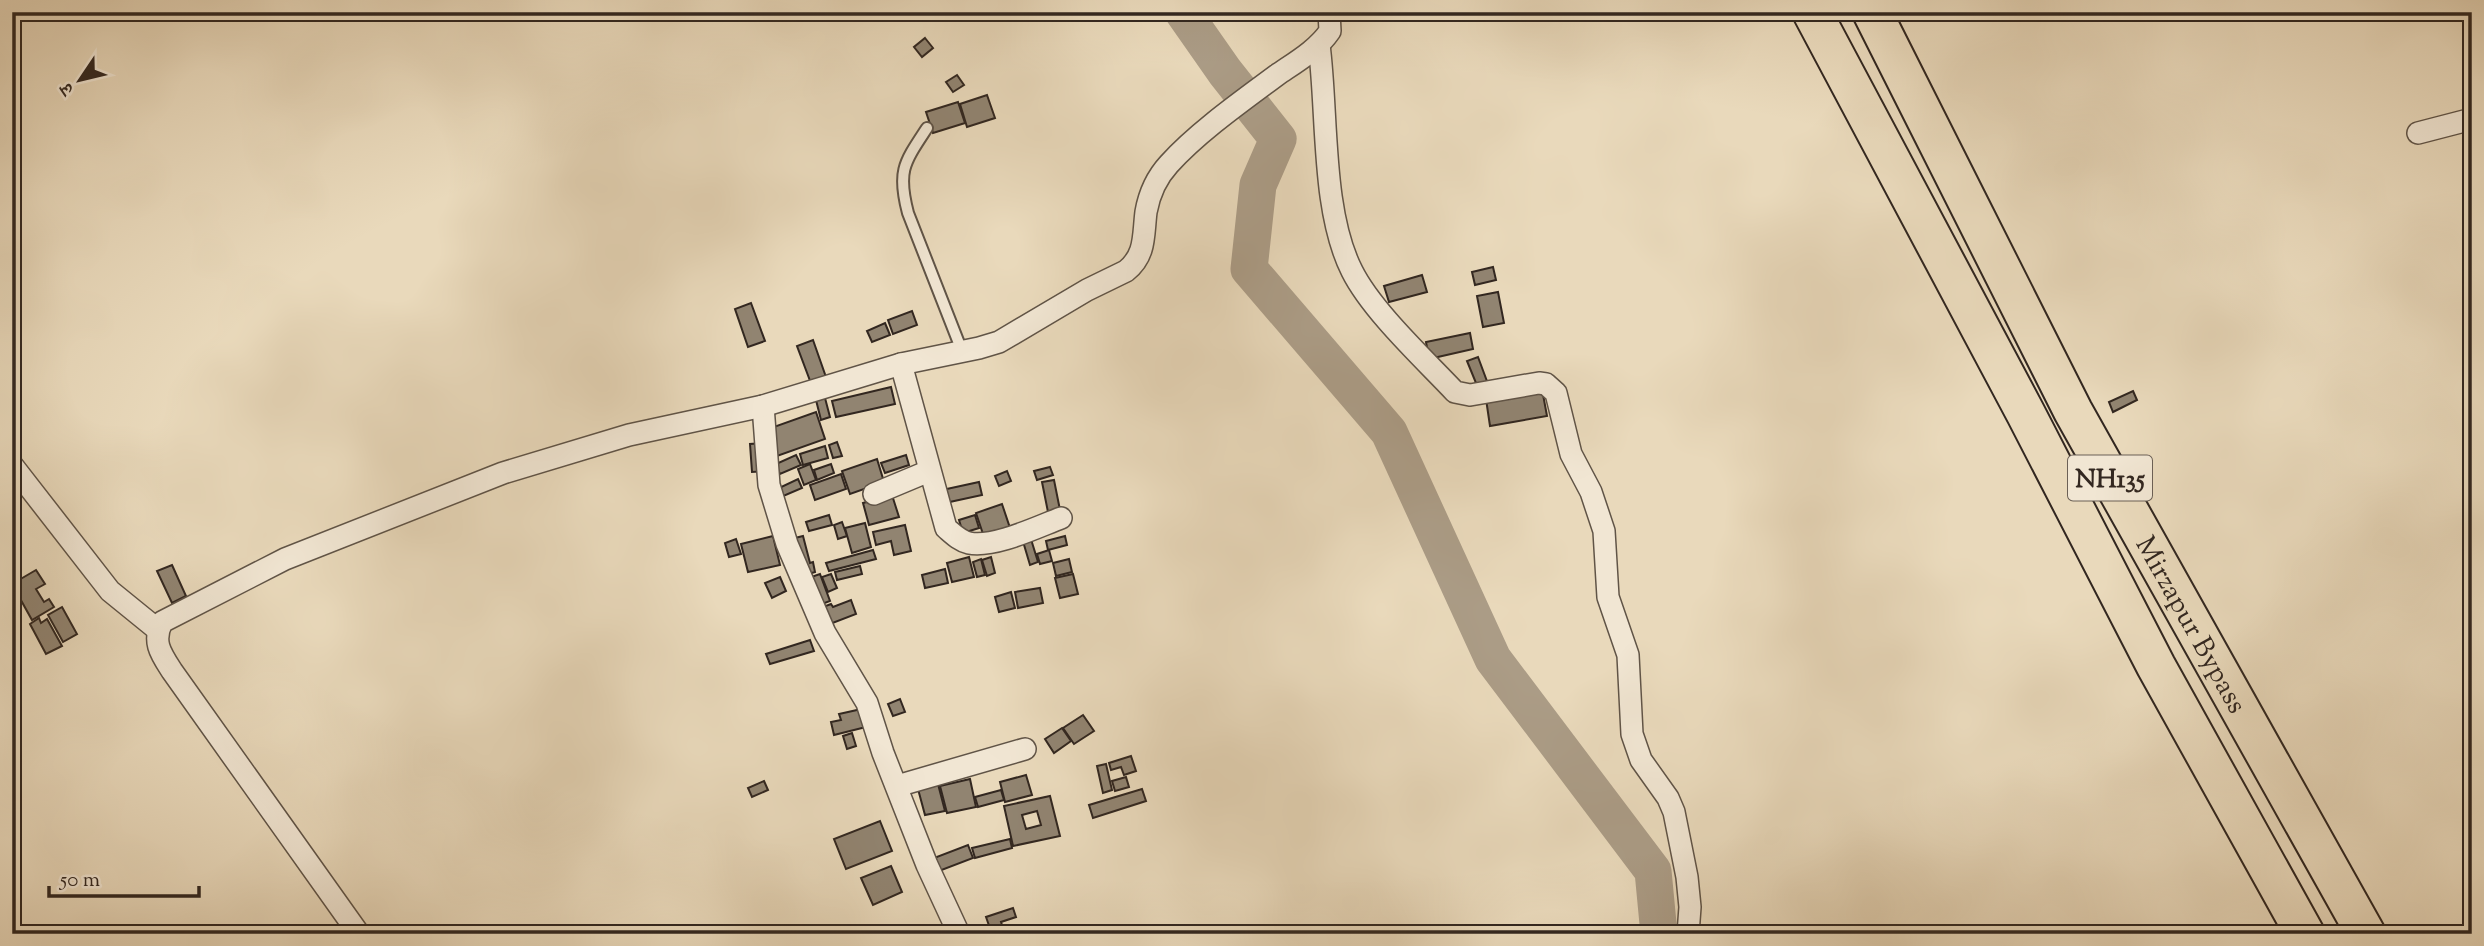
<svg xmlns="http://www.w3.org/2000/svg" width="2484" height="946" viewBox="0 0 2484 946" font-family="'Sorts Mill Goudy','Noto Serif Devanagari',serif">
<rect width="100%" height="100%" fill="#e9d9bb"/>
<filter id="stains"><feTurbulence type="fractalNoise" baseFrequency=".00286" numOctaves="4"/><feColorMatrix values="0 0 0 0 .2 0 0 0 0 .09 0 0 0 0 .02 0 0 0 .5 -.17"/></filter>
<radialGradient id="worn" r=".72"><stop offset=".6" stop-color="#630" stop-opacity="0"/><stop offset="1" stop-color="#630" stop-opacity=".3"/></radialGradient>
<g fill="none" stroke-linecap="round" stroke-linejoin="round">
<!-- river -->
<path stroke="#ab9c86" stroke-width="37" d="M1183 12 1225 72 1278 139 1258 185 1249 269 1389 432 1493 659 1653 871 1659 934"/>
</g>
<!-- building -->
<g fill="#918471" stroke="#322720" stroke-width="2" fill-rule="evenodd">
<path d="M925 38 933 48 922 57 914 47Z"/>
<path d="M957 75 964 85 953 92 946 82Z"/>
<path d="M987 95 995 118 967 127 960 104Z"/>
<path d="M958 102 965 123 933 133 926 112Z"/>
<path d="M1493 267 1496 280 1475 285 1472 272Z"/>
<path d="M1422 275 1427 292 1389 302 1384 286Z"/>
<path d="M1498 292 1504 323 1483 327 1477 296Z"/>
<path d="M751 303 765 341 748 347 735 309Z"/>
<path d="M912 311 917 325 893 334 888 320Z"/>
<path d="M885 323 890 335 872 342 867 331Z"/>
<path d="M1470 333 1473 349 1429 359 1426 342Z"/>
<path d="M813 340 827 380 812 386 797 346Z"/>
<path d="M1478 357 1488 384 1478 388 1467 361Z"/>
<path d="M891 387 895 404 836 417 832 401Z"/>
<path d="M1542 389 1547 416 1490 426 1486 399Z"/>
<path d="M2133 391 2137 400 2113 412 2109 402Z"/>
<path d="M825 398 830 417 821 420 816 400Z"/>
<path d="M816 412 825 439 777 456 768 429Z"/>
<path d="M837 442 842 456 833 458 829 445Z"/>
<path d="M764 443 766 471 752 472 750 444Z"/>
<path d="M825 446 828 458 803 465 800 454Z"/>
<path d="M796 455 801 465 780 474 776 464Z"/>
<path d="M906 455 909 465 885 473 881 463Z"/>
<path d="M877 459 884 482 850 494 842 471Z"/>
<path d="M810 464 816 480 804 485 798 469Z"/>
<path d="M831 464 834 473 817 480 814 470Z"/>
<path d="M1050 467 1053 475 1037 480 1034 471Z"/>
<path d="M1007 471 1011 481 999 486 995 476Z"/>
<path d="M841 474 846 489 815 500 810 485Z"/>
<path d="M798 479 802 488 781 497 777 489Z"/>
<path d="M1054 480 1061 515 1049 517 1042 482Z"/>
<path d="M979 482 982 495 945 503 942 490Z"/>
<path d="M892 495 899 517 869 525 863 503Z"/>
<path d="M1002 504 1011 531 985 540 976 513Z"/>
<path d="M829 515 832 525 809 531 806 522Z"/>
<path d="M975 515 979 528 963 533 959 520Z"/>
<path d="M842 522 847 536 838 539 834 525Z"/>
<path d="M865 523 871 547 852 553 845 528Z"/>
<path d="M905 525 911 551 894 555 891 541 876 545 873 532Z"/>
<path d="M773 536 780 565 748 572 741 544Z"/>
<path d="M803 536 810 563 813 562 815 572 805 575 795 538Z"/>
<path d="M1030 536 1038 562 1030 565 1022 538Z"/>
<path d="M1065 536 1067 545 1048 550 1046 541Z"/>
<path d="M736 539 741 554 729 557 725 543Z"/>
<path d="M873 550 876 559 829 571 826 563Z"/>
<path d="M1049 550 1052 561 1040 564 1037 554Z"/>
<path d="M969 557 974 577 952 582 947 563Z"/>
<path d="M991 557 995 573 987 576 982 560Z"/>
<path d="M981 559 985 575 977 577 973 562Z"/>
<path d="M1069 559 1072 572 1056 576 1053 563Z"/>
<path d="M172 565 186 596 172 603 157 571Z"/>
<path d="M860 566 862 574 837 580 835 572Z"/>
<path d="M945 569 948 583 925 588 922 575Z"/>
<path d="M36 570 45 584 36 589 44 602 49 599 54 607 32 620 12 584Z"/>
<path d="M820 574 830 601 822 604 811 577Z"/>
<path d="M831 574 837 588 828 592 822 577Z"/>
<path d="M1073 574 1078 594 1060 598 1055 578Z"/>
<path d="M780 577 786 591 772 598 765 583Z"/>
<path d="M1040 588 1043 603 1018 608 1015 592Z"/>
<path d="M1011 592 1015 608 999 612 995 597Z"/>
<path d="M851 600 856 614 830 624 823 607 831 604 833 607Z"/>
<path d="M62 607 77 634 63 642 48 615Z"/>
<path d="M39 618 41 623 47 619 62 646 46 654 30 624Z"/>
<path d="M810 640 814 651 770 664 766 654Z"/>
<path d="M900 699 905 712 893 716 888 704Z"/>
<path d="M866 708 870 726 834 735 831 722 841 720 839 714Z"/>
<path d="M1083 715 1094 731 1074 744 1063 728Z"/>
<path d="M1062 728 1071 741 1054 753 1045 739Z"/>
<path d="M852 733 856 746 847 749 843 736Z"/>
<path d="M1131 756 1136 771 1124 775 1121 767 1111 770 1109 763Z"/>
<path d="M1106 764 1112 790 1103 793 1097 766Z"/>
<path d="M1026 775 1032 795 1005 802 1000 782Z"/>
<path d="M1126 777 1129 787 1115 791 1112 781Z"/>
<path d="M970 779 976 807 947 813 940 786Z"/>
<path d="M764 781 768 790 752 797 748 788Z"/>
<path d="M938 784 945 811 925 815 918 789Z"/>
<path d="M1142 789 1146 801 1093 818 1089 805Z"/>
<path d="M1001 790 1004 800 978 807 975 797Z"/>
<path d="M1050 796 1060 836 1013 846 1004 806ZM1037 811 1041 825 1026 829 1022 815Z"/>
<path d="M880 821 892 851 846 869 834 839Z"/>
<path d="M1010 839 1012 848 975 858 972 848Z"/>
<path d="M968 845 973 858 939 871 934 858Z"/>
<path d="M891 866 902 892 873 905 861 878Z"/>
<path d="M1013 908 1016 917 1001 922 1005 934H992L986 917Z"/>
</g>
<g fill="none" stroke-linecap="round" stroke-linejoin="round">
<!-- lane casing -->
<g stroke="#605447" stroke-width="14">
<path id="lane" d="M927 128C904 163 897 171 908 213L962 351"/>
</g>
<!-- street casing -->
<g stroke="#605447" stroke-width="24">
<g id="street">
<path d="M1319 45C1328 113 1321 210 1352 271 1372 311 1424 359 1455 392L1470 395 1539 383 1546 384 1556 393 1571 454 1591 492 1604 531 1608 597 1628 655 1632 734 1641 760 1668 798 1674 812 1687 877 1690 907 1688 934"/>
<path d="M2418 133 2472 119"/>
<path d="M901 364 946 528C953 534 960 541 969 543 994 548 1037 527 1061 518"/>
<path d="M763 406 769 485 787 544 825 633 867 703 883 753 927 865 959 934"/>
<path d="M12 465 110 591 158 630"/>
<path d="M874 494 929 471"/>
<path d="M897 786 1025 749"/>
<path d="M359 934 172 671C161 654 152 642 162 622L285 559 503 473 629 435 763 406 901 364 979 348 999 342 1087 290 1126 271C1146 255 1143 236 1146 212 1149 195 1157 177 1169 164 1198 132 1242 101 1277 75 1296 62 1317 50 1330 31L1329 12"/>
</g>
</g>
<!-- highway casing -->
<g stroke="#322720" stroke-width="42">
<g id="highway">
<path d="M1812 12 2026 414 2156 666 2305 934"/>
<path id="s1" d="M1872 12 2073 411 2366 934"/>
</g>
</g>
<!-- lane -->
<use href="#lane" stroke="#f1e6d3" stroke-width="10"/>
<!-- street -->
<use href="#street" stroke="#f1e6d3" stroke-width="21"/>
<!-- highway -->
<use href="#highway" stroke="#e9d9bb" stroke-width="38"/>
</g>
<g text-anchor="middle" stroke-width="5" stroke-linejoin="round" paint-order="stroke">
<!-- shield labels -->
<rect fill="#f1e6d3" stroke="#6b6056" stroke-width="2" x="2068" y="455.5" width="84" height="45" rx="5"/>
<g font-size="26" font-weight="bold" fill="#322720">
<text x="2110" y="487">NH135</text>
</g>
<!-- street labels -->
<g font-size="28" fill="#322720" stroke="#f1e6d3">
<text dy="10" stroke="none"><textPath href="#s1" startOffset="691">Mirzapur Bypass</textPath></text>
</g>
</g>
<!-- margin -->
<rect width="2484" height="946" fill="none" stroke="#e9d9bb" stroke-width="42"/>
<rect x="14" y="14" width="2456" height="918" fill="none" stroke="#322720" stroke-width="3.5"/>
<rect x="21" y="21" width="2442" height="904" fill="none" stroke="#322720" stroke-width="2"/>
<!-- north arrow -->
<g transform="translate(80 80) rotate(235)" stroke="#f1e6d3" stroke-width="5" paint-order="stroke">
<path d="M0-5L12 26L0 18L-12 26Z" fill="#322720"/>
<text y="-10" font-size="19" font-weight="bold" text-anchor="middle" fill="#322720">उ</text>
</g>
<!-- scale -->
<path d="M49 886v10h150v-10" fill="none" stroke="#322720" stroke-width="3.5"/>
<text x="60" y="886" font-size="21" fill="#322720" stroke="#f1e6d3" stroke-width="5" paint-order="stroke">50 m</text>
<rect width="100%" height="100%" filter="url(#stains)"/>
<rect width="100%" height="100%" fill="url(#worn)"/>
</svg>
